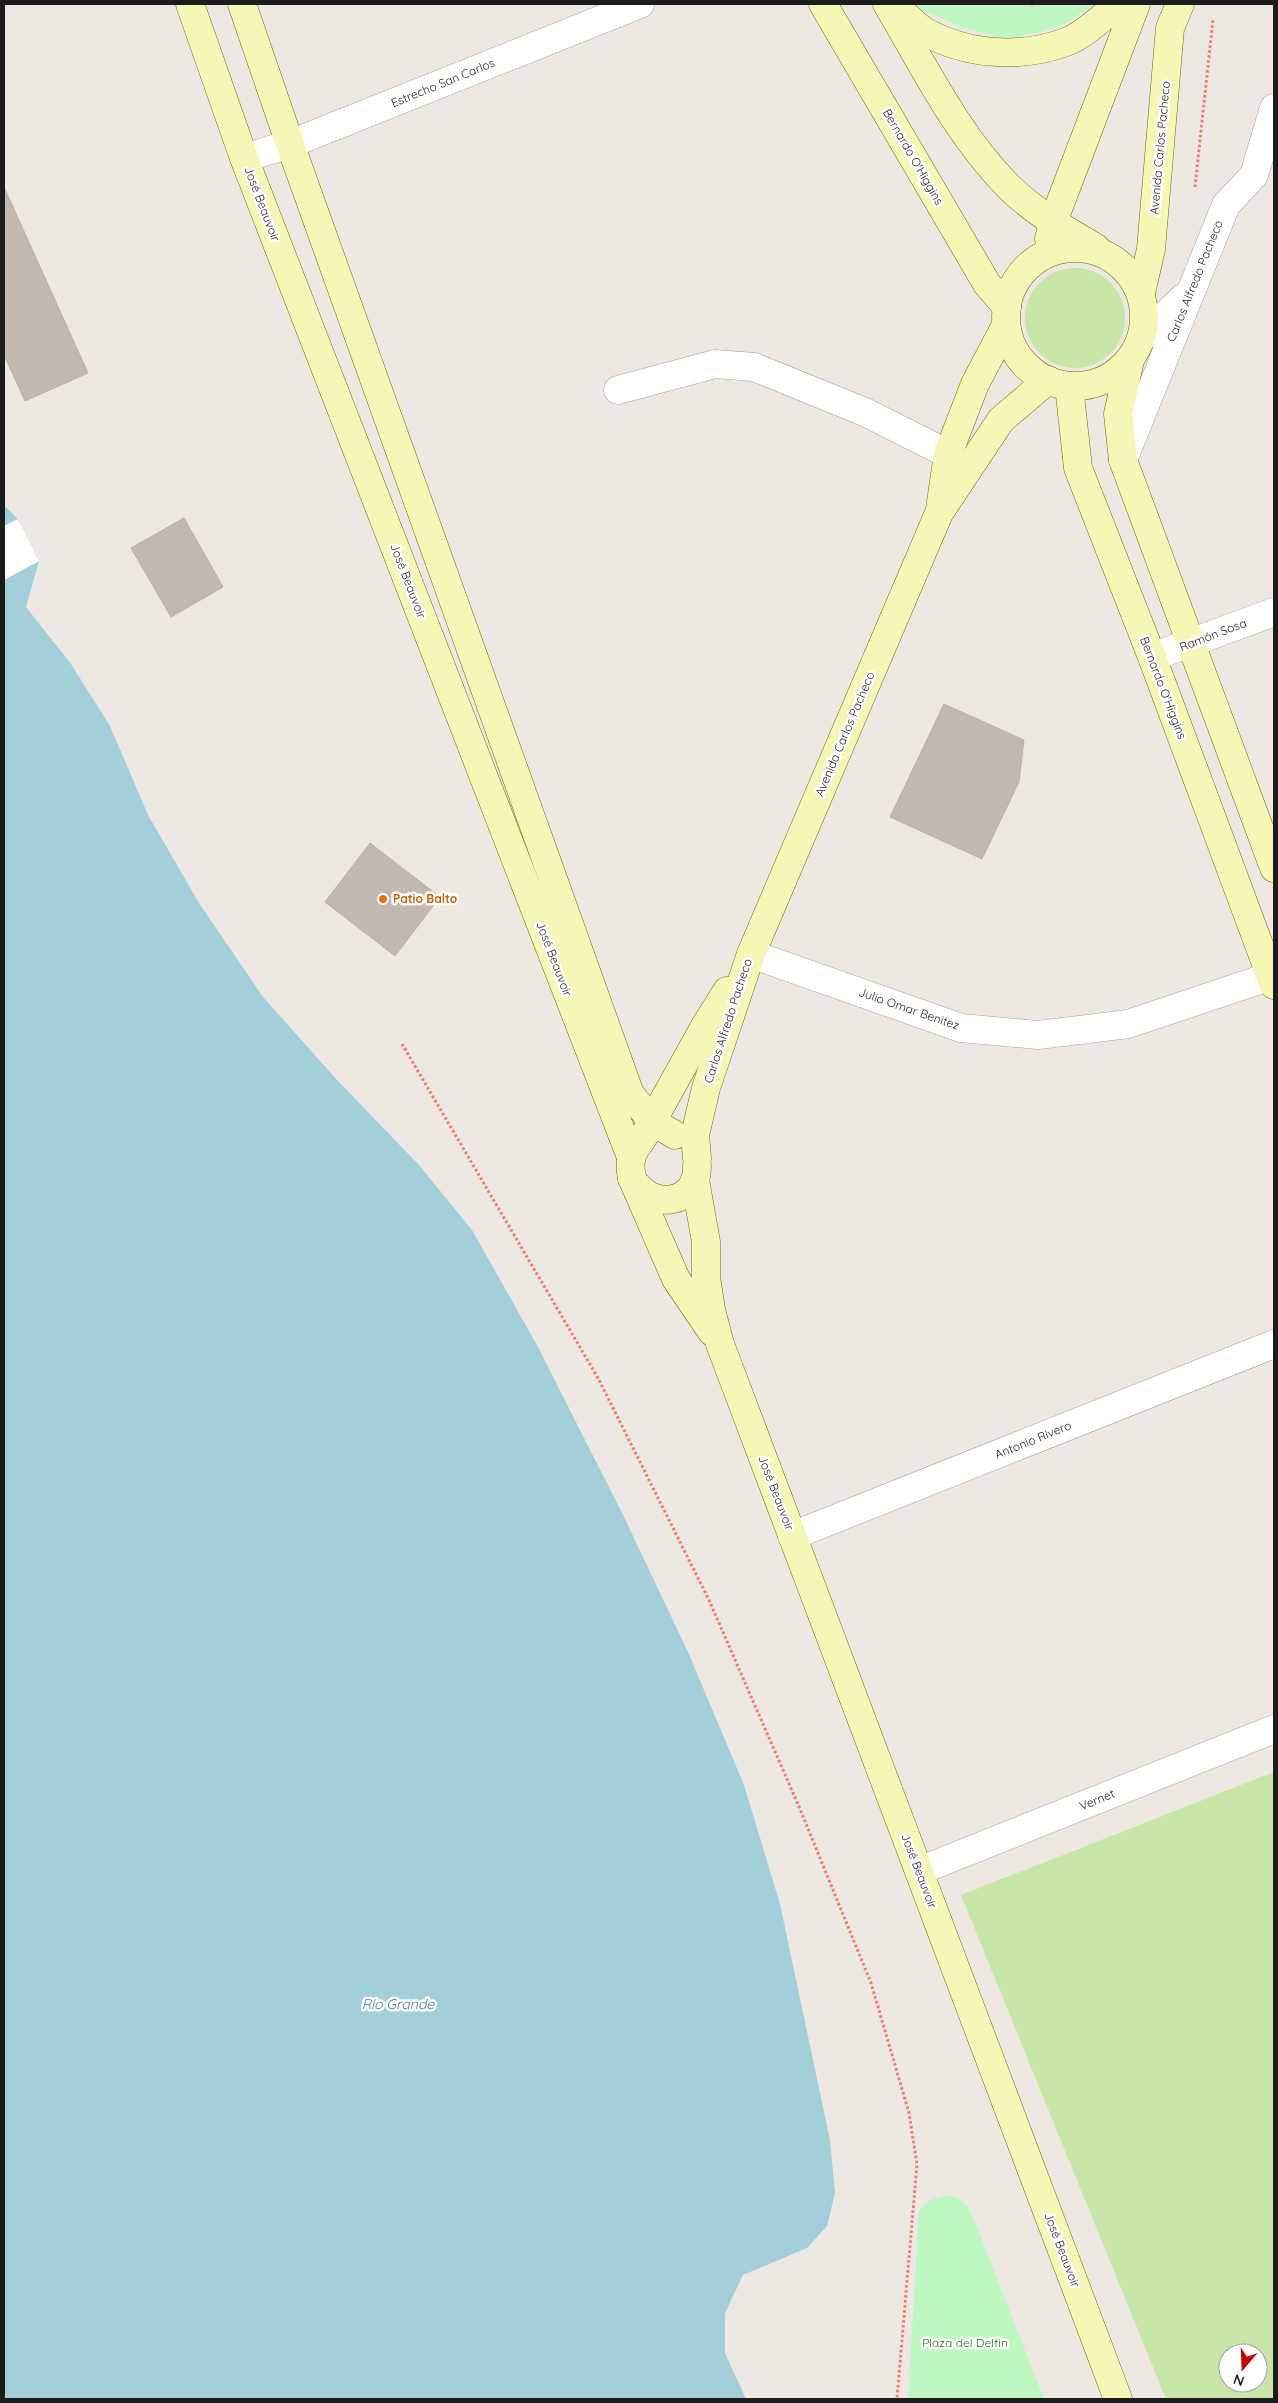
<svg xmlns="http://www.w3.org/2000/svg" width="1278" height="2403" viewBox="0 0 1278 2403" font-family="Quicksand,sans-serif">
<rect width="100%" height="100%" fill="#ede9e2"/>
<!-- grass -->
<g fill="#c8e6a8" fill-rule="evenodd">
<circle cx="1075" cy="318" r="50"/>
<path d="M1274 1772V2399H1166L961 1895ZM1228 2353H1258V2383H1228Z"/>
</g>
<!-- park -->
<g fill="#bff7c2">
<path d="M911 4H1095L1066 23 1039 33 1004 38 961 27Z"/>
<path d="M948 2195C961 2199 966 2202 972 2214L1044 2399H908L919 2212C924 2201 936 2197 948 2195Z"/>
</g>
<!-- water -->
<path fill="#a3cfda" d="M4 505 18 519 39 561 26 607 71 664 110 726 148 815 199 903 263 997 337 1080 419 1165 472 1230 538 1347 624 1517 688 1652 744 1785 780 1904 830 2140 835 2193 827 2226 807 2248 743 2275 725 2313V2353L746 2399H4Z"/>
<!-- pier -->
<path fill="#fff" d="M18 519 39 561 4 580V526Z"/>
<!-- building -->
<g fill="#c1b8b1" stroke="#beafa5">
<path d="M4 187 88 373 25 401 4 355Z"/>
<path d="M184 518 223 587 171 617 131 548Z"/>
<path d="M944 704 1024 740 1019 782 982 859 890 817Z"/>
<path d="M370 843 440 897 395 956 325 902Z"/>
</g>
<g fill="none" stroke-linecap="round" stroke-linejoin="round">
<!-- street casing -->
<g stroke="#a3a3a3" stroke-width="29">
<g id="street">
<path d="M244 158 290 144 640 4"/>
<path d="M1141 339 1183 298"/>
<path d="M618 390 715 364 754 367 867 413 948 454"/>
<path d="M1123 460 1226 205 1254 175 1274 108"/>
<path d="M1152 657 1274 612"/>
<path d="M751 954 961 1028 1038 1035 1128 1024 1274 975"/>
<path d="M792 1536 1274 1344"/>
<path d="M919 1871 1274 1729"/>
</g>
</g>
<!-- secondary casing -->
<g stroke="#656d08" stroke-width="29">
<g id="secondary">
<path d="M190 4 244 158 631 1157"/>
<path d="M242 4 290 144 630 1094 653 1122 675 1135"/>
<path d="M823 4 987 284 1007 307"/>
<path d="M887 4C924 66 957 135 1009 187 1034 212 1066 230 1096 248"/>
<path d="M898 8C906 16 915 25 924 31 966 55 1020 59 1066 42 1083 36 1104 16 1118 4"/>
<path d="M1049 239 1053 222 1136 4"/>
<circle cx="1075" cy="317" r="69"/>
<path d="M1141 293 1151 249 1170 28 1180 4"/>
<path d="M1130 360 1118 414 1123 460 1274 868"/>
<path d="M1069 386 1078 468 1152 657 1274 985"/>
<path d="M941 502 948 454 975 384 1006 325"/>
<path d="M644 1136 705 1026 727 991"/>
<path d="M641 1141C630 1153 629 1164 632 1178L676 1279 712 1332"/>
<path d="M697 1158 695 1135 706 1088 751 954 939 513 1001 420 1048 380"/>
<path d="M632 1178C649 1211 698 1206 697 1166"/>
<path d="M695 1180 706 1242V1277L711 1310 720 1344 1118 2399"/>
</g>
</g>
<!-- path -->
<g stroke="#f5766b" stroke-width="3" stroke-dasharray="2.5 2.5" stroke-linecap="butt">
<path d="M1031 4H1033"/>
<path d="M1195 187 1213 19"/>
<path d="M402 1044 598 1378 709 1600 800 1809 871 1983 909 2113 917 2164 897 2399"/>
</g>
<!-- street -->
<use href="#street" stroke="#fff" stroke-width="28"/>
<!-- secondary -->
<use href="#secondary" stroke="#f5f7b6" stroke-width="28"/>
</g>
<!-- markers -->
<circle fill="#e8710a" stroke="#fff" stroke-width="2" cx="383" cy="899" r="5"/>
<g text-anchor="middle" stroke-width="5" stroke-linejoin="round" paint-order="stroke">
<!-- street labels -->
<g font-size="12" fill="#1c1c1c" stroke="#fff">
<text transform="translate(443 83) rotate(-22)" y="4">Estrecho San Carlos</text>
<text transform="translate(1160 148) rotate(-85)" y="4">Avenida Carlos Pacheco</text>
<text transform="translate(913 157) rotate(60)" y="4">Bernardo O'Higgins</text>
<text transform="translate(262 204) rotate(69)" y="4">José Beauvoir</text>
<text transform="translate(1195 281) rotate(-68)" y="4">Carlos Alfredo Pacheco</text>
<text transform="translate(408 581) rotate(69)" y="4">José Beauvoir</text>
<text transform="translate(1213 635) rotate(-21)" y="4">Ramón Sosa</text>
<text transform="translate(1163 688) rotate(69)" y="4">Bernardo O'Higgins</text>
<text transform="translate(845 734) rotate(-67)" y="4">Avenida Carlos Pacheco</text>
<text transform="translate(554 959) rotate(69)" y="4">José Beauvoir</text>
<text transform="translate(909 1009) rotate(19)" y="4">Julio Omar Benitez</text>
<text transform="translate(728 1021) rotate(-72)" y="4">Carlos Alfredo Pacheco</text>
<text transform="translate(1033 1440) rotate(-22)" y="4">Antonio Rivero</text>
<text transform="translate(776 1493) rotate(69)" y="4">José Beauvoir</text>
<text transform="translate(1097 1800) rotate(-22)" y="4">Vernet</text>
<text transform="translate(919 1871) rotate(69)" y="4">José Beauvoir</text>
<text transform="translate(1062 2250) rotate(69)" y="4">José Beauvoir</text>
</g>
<!-- food labels -->
<g font-size="12" font-weight="bold" fill="#c56008" stroke="#fff" text-anchor="start">
<text x="393" y="903">Patio Balto</text>
</g>
<!-- park labels -->
<g font-size="12" fill="#0f7515" stroke="#fff">
<text x="965" y="2347">Plaza del Delfin</text>
</g>
<!-- water labels -->
<g font-size="14" font-style="italic" fill="#4977a0" stroke="#fff">
<text x="398" y="2009">Río Grande</text>
</g>
</g>
<!-- border -->
<rect width="1278" height="2403" fill="none" stroke="#1c1c1c" stroke-width="10"/>
<!-- north arrow -->
<g transform="translate(1243 2368) rotate(199)"><circle r="24" fill="#ffffff" stroke="#a4a4a4"/>
<path d="M0-4L9 19L0 12L-9 19Z" fill="#c1070b"/>
<text y="-8" font-size="14" font-weight="bold" text-anchor="middle" fill="#1c1c1c">N</text>
</g>
</svg>
